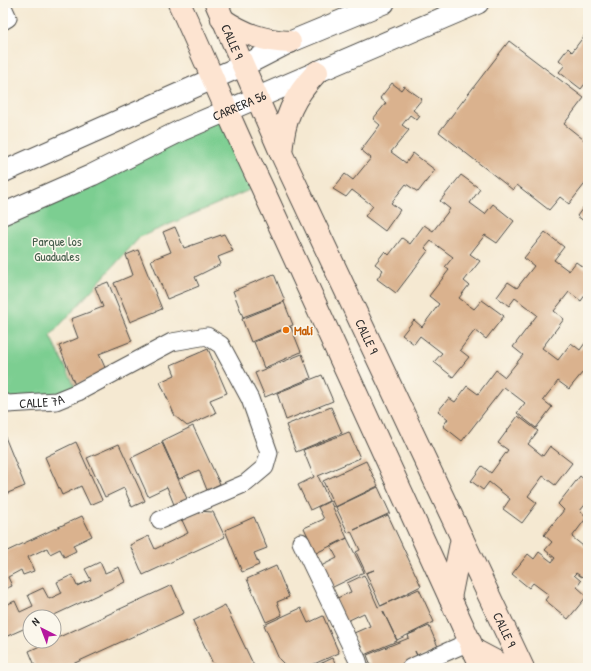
<svg xmlns="http://www.w3.org/2000/svg" width="591" height="671" viewBox="0 0 591 671" font-family="'Patrick Hand',sans-serif">
<rect width="100%" height="100%" fill="#fbf7ec"/>
<filter id="ink" filterUnits="userSpaceOnUse"><feTurbulence type="fractalNoise" baseFrequency=".025" numOctaves="2"/><feDisplacementMap in="SourceGraphic" scale="8" xChannelSelector="R" yChannelSelector="G"/><feConvolveMatrix kernelMatrix="1 2 1 2 8 2 1 2 1" color-interpolation-filters="sRGB"/></filter>
<filter id="wash" filterUnits="userSpaceOnUse"><feTurbulence type="fractalNoise" baseFrequency=".012" numOctaves="4" result="noise"/><feDisplacementMap in="SourceGraphic" scale="16" xChannelSelector="R" yChannelSelector="G"/><feGaussianBlur stdDeviation="0.9" result="paint"/><feColorMatrix in="noise" values="0 0 0 0 0 0 0 0 0 0 0 0 0 0 0 0 0 1.4 0 .05"/><feComposite in="paint" operator="in"/></filter>
<g filter="url(#wash)">
<rect width="100%" height="100%" fill="#f5e9d2"/>
<!-- green -->
<path fill="#7bce91" stroke="#537c5e" d="M227 111 261 185 140 237 50 336 78 392 3 402V214Z"/>
<g id="blocks">
<!-- building -->
<g fill="#dab28e">
<path d="M584 36 588 39V80L581 89 559 72 565 65 559 60 568 48 572 52Z"/>
<path d="M509 41 584 98 564 124 588 143V180L569 204 560 197 549 210 517 185 513 190 439 132Z"/>
<path d="M392 83 401 90 404 86 422 99 413 110 420 116 417 120 410 115 402 125 409 130 391 152 406 163 413 153 435 170 418 192 406 184 391 203 400 210 385 231 365 216 373 206 352 190 346 197 333 189 345 174 353 180 371 158 361 150 380 125 373 119 386 103 380 98Z"/>
<path d="M461 175 480 189 470 203 485 214 493 204 514 221 497 243 485 235 470 254 480 261 464 281 469 285 459 298 474 309 482 300 504 316 486 339 475 330 460 350 469 357 453 377 434 362 442 353 420 336 414 344 402 335 414 320 422 327 439 304 429 296 449 270 445 267 453 257 431 241 425 248 428 251 396 293 377 279 383 270 375 264 385 251 389 255 402 238 410 244 424 225 433 231 450 209 440 201Z"/>
<path d="M588 201V224L577 216Z"/>
<path d="M175 227 184 248 224 234 233 251 218 257 221 264 195 277 199 286 167 299 151 260 171 252 163 232Z"/>
<path d="M545 232 564 247 554 260 569 271 576 262 588 271V291L581 301 569 292 554 311 564 319 542 348 558 360 571 343 580 350 588 339V368L587 367 569 389 558 381 543 400 552 407 536 428 517 413 525 403 504 387 462 441 443 426 448 419 438 411 449 398 455 402 467 386 478 394 496 370 505 377 523 355 513 347 537 315 515 298 509 306 497 297 508 282 517 288 534 266 524 258Z"/>
<path d="M138 250 162 309 130 322 114 283 133 275 126 255Z"/>
<path d="M274 274 285 301 243 317 233 291Z"/>
<path d="M108 282 132 341 99 354 107 372 75 385 59 346 78 338 71 319 103 307 95 287Z"/>
<path d="M284 302 293 325 251 342 242 319Z"/>
<path d="M291 327 301 352 264 368 254 342Z"/>
<path d="M208 349 227 393 210 400 216 413 187 426 175 416 160 382 175 375 171 365Z"/>
<path d="M302 354 311 378 265 397 255 373Z"/>
<path d="M322 375 333 401 286 420 277 393Z"/>
<path d="M331 407 342 433 296 452 286 425Z"/>
<path d="M518 416 538 431 528 444 543 456 550 446 572 463 555 485 543 476 528 496 537 503 522 523 503 509 510 499 489 482 483 490 471 481 482 466 491 473 508 450 498 443Z"/>
<path d="M193 426 220 484 207 490 199 470 179 479 162 441Z"/>
<path d="M3 432 25 486 3 495Z"/>
<path d="M349 432 360 458 318 476 329 501 310 510 298 485 314 477 303 450Z"/>
<path d="M76 442 102 500 90 505 81 486 62 495 45 457Z"/>
<path d="M162 443 188 501 175 507 167 487 148 496 131 458Z"/>
<path d="M119 444 145 501 132 507 124 488 105 497 87 458Z"/>
<path d="M366 461 378 486 335 507 323 481Z"/>
<path d="M580 476 588 483V501L580 511 587 517 572 537 588 550V572L587 571 582 577 576 573 574 575 581 581 577 587 587 596 568 619 545 600 549 595 533 583 529 588 512 574 528 554 534 559 539 552 552 562 555 558 545 550 552 542 544 535 564 510 558 504Z"/>
<path d="M378 487 390 513 354 530 388 515 421 586 381 606 366 573 374 570 366 573 356 552 360 550 351 531 348 533 336 507Z"/>
<path d="M330 501 347 538 316 553 304 528 324 519 318 507Z"/>
<path d="M197 511 213 512 225 537 143 575 130 545 149 536 155 549 188 533 181 518Z"/>
<path d="M82 516 92 536 73 545 76 551 64 557 60 549 50 554 47 548 28 557 34 571 23 575 21 570 8 577 12 586 3 590V553Z"/>
<path d="M254 517 267 548 254 553 259 565 242 572 225 530Z"/>
<path d="M347 538 364 572 331 588 321 566 337 558 331 547Z"/>
<path d="M100 562 105 573 119 567 125 582 50 617H30V626L3 638V620L5 619 3 606 15 601 20 612 33 606 28 595 43 588 49 599 62 593 57 582 72 575 77 586 91 580 85 569Z"/>
<path d="M276 566 289 597 277 602 282 615 266 622 247 579Z"/>
<path d="M364 575 378 607 419 589 434 622 397 640 383 611 397 641 364 655 354 633 370 626 364 613 345 622 335 599 351 592 347 583Z"/>
<path d="M172 585 184 613 64 668H36L29 651Z"/>
<path d="M225 605 255 668H215L193 621Z"/>
<path d="M301 608 308 623 323 616 339 653 305 668H288L279 659 264 625Z"/>
<path d="M429 626 439 649 418 658 415 651 418 658 398 667 395 663 398 668H372L367 655 409 638 408 635Z"/>
<path d="M333 658 337 668H311Z"/>
</g>
</g>
</g>
<g filter="url(#ink)">
<use href="#blocks" fill-opacity="0" stroke="#494844" stroke-width="1"/>
<g fill="none" stroke-linecap="round" stroke-linejoin="round">
<!-- minor casing -->
<g stroke="#494844" stroke-width="19">
<g id="minor">
<path d="M3 7 8 18 3 21"/>
<path id="s1" d="M3 402 8 404 56 401 78 392 172 342 207 336 221 345 250 399 269 453 265 467 246 483 160 520"/>
<path d="M301 542 358 661 360 668"/>
<path d="M410 668 469 642"/>
</g>
</g>
<!-- tertiary casing -->
<g stroke="#494844" stroke-width="23">
<g id="tertiary">
<path d="M3 172 255 60 290 42 384 3"/>
<path id="s2" d="M3 214 92 175 182 130 478 3"/>
</g>
</g>
<!-- secondary casing -->
<g stroke="#494844" stroke-width="24">
<g id="secondary">
<path d="M179 3C207 63 232 125 261 185L482 668"/>
<path id="s3" d="M216 3 281 153 523 668"/>
<path d="M222 19C244 34 264 41 290 42"/>
<path d="M281 153C284 117 293 98 317 72"/>
<path d="M450 598 462 538"/>
<path d="M472 649 508 668"/>
</g>
</g>
<!-- minor -->
<use href="#minor" stroke="#fff" stroke-width="17"/>
<!-- tertiary -->
<use href="#tertiary" stroke="#fff" stroke-width="21"/>
<!-- secondary -->
<use href="#secondary" stroke="#fde4d1" stroke-width="22"/>
</g>
</g>
<!-- markers -->
<circle fill="#e8710a" stroke="#fbf7ec" stroke-width="1.5" cx="286" cy="330" r="4"/>
<g text-anchor="middle" stroke-width="3" stroke-linejoin="round" paint-order="stroke">
<!-- street labels -->
<g font-size="13" fill="#2b2b2b" stroke="#fbf7ec">
<text dy="5" stroke="none"><textPath href="#s3" startOffset="42">CALLE 9</textPath></text>
<text dy="5" stroke="none"><textPath href="#s2" startOffset="260">CARRERA 56</textPath></text>
<text dy="5" stroke="none"><textPath href="#s3" startOffset="366">CALLE 9</textPath></text>
<text dy="5" stroke="none"><textPath href="#s1" startOffset="39">CALLE 7A</textPath></text>
<text dy="5" stroke="none"><textPath href="#s3" startOffset="690">CALLE 9</textPath></text>
</g>
<!-- park labels -->
<g font-size="13" fill="#435c4a" stroke="#fbf7ec">
<text x="57" y="246">Parque los<tspan x="57" dy="15">Guaduales</tspan></text>
</g>
<!-- food labels -->
<g font-size="13" font-weight="bold" fill="#c56008" stroke="#fbf7ec" text-anchor="start">
<text x="294" y="335">Malí</text>
</g>
</g>
<!-- margin -->
<rect width="591" height="671" fill="none" stroke="#fbf7ec" stroke-width="16"/>
<!-- north arrow -->
<g transform="translate(42 629) rotate(318)"><circle r="19" fill="#fbf7ec" stroke="#a8a59f"/>
<path d="M0-3L7 15L0 10L-7 15Z" fill="#b5179e"/>
<text y="-6" font-size="11" font-weight="bold" text-anchor="middle" fill="#2b2b2b">N</text>
</g>
</svg>
